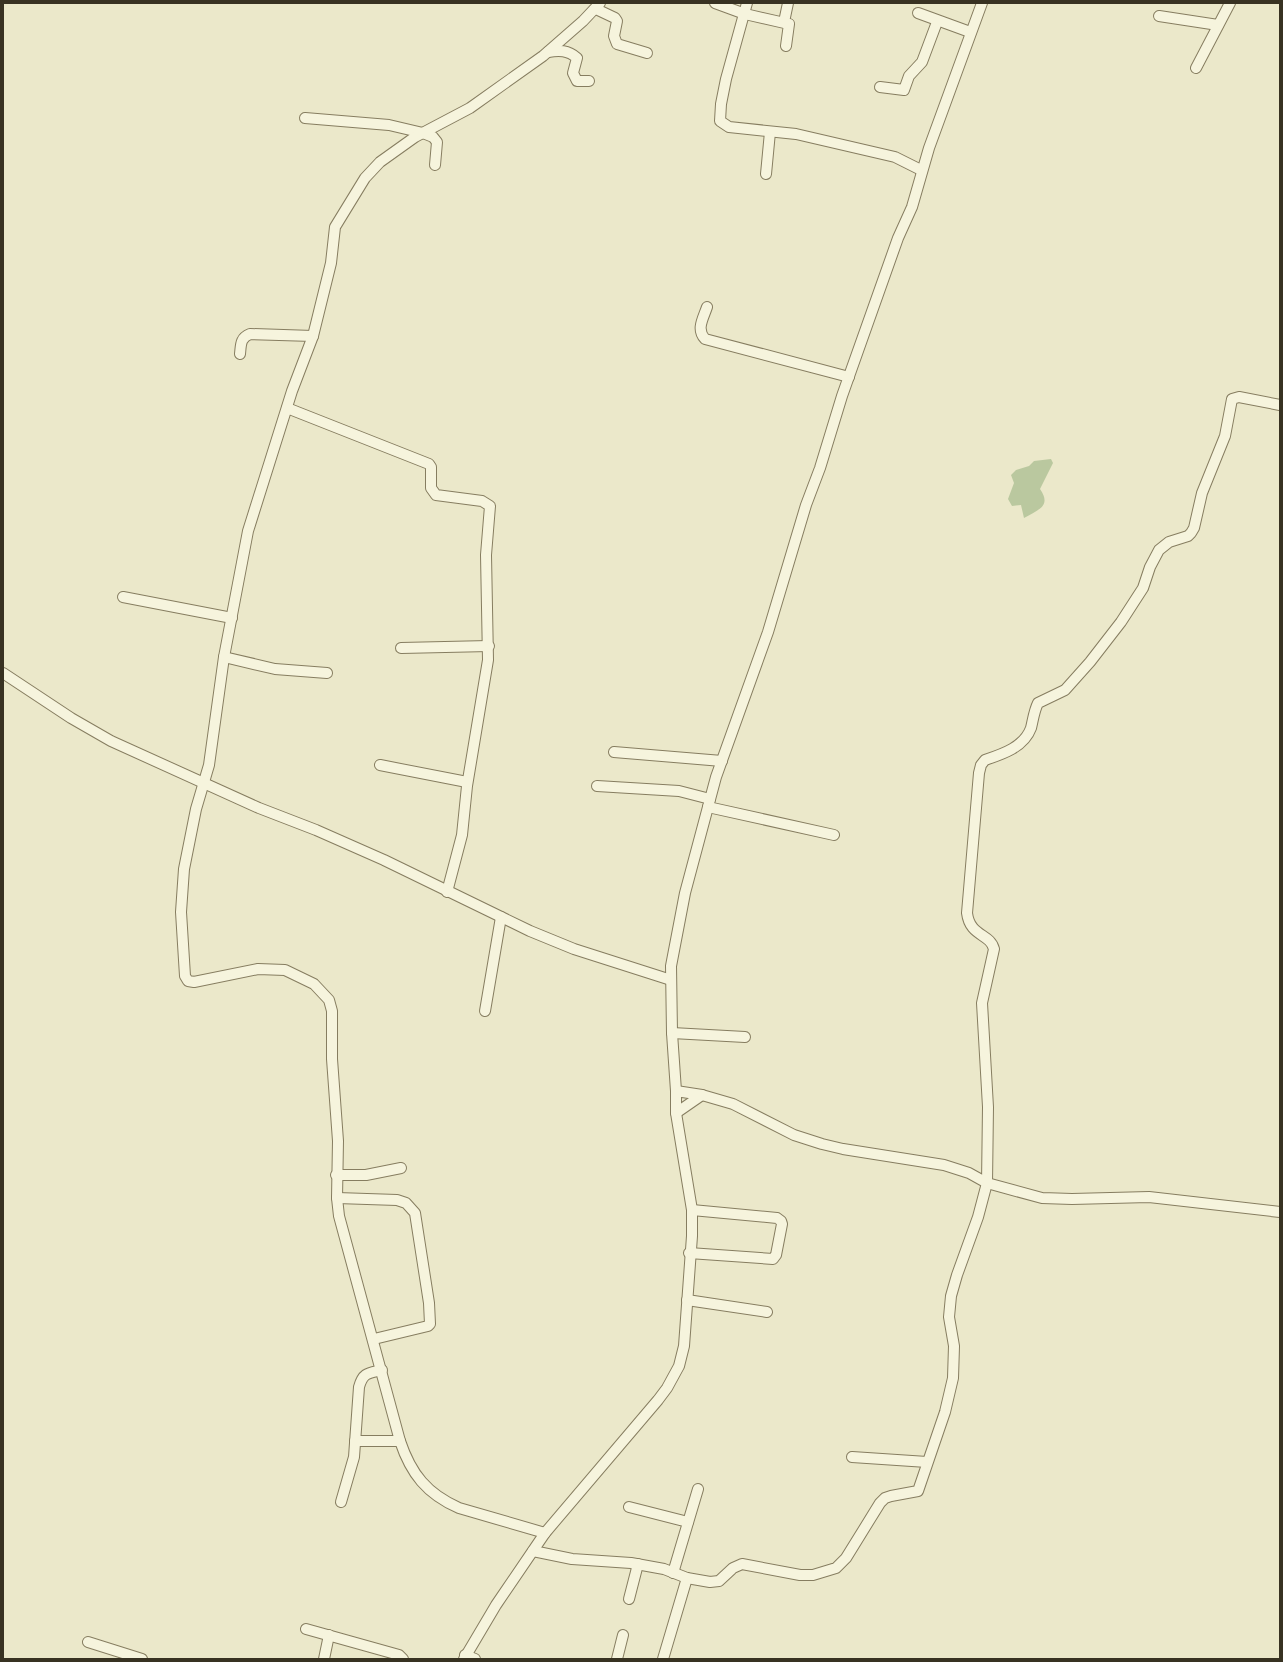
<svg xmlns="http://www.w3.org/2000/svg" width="1283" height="1662" viewBox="0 0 1283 1662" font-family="'Crimson Pro',serif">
<rect width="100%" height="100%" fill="#ebe8ca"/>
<!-- green -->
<path fill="#bac89f" d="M1051 459 1053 463 1040 489C1052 506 1038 510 1024 518L1021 505 1012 506 1008 499 1014 483 1011 475 1016 470 1029 466 1034 461Z"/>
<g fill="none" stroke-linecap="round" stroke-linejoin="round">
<!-- minor casing -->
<g stroke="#867d60" stroke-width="12">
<g id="minor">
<path d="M715 3 745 14 789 24 786 46"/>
<path d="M747 3 726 79 721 104 720 121 729 127 796 134 895 157 921 170"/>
<path d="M596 9 615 18 617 21 614 36 617 44 647 53"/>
<path d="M918 13 970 32"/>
<path d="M1159 16 1218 25"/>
<path d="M784 22 788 3"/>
<path d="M548 52C559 50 568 50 577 58L573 73 577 81H589"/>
<path d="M1196 68 1230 3"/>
<path d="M880 87 904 90 909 76 922 62 937 22"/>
<path d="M305 118 389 125 423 133 433 137 437 142 435 165"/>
<path d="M766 174 770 132"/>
<path d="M707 307C703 319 696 329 705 339L849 377"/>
<path d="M240 354C241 345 240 338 250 334L313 336"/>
<path d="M287 408 429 464 431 467V488L436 495 482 501 490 506 486 555 488 660 467 786 462 835 447 892"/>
<path d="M123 597 232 618"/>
<path d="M401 648 489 646"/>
<path d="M224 657 275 669 327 673"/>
<path d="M3 673 71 718 111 741 259 808 316 830 384 860 530 931 574 949 671 980"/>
<path d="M614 752 722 761"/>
<path d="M380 765 467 782"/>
<path d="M597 786 679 791 710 799"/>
<path d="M708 807 834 835"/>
<path d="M485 1011 501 917"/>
<path d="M672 1033 745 1037"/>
<path d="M676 1091 672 1033 671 966 685 893 716 777 768 632 806 505 820 468 842 396 898 238 912 207 929 148 982 3"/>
<path d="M676 1113 702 1095"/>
<path d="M336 1175H366L401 1168"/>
<path d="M337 1198 397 1200 406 1203 415 1213 429 1303 430 1324 428 1326 374 1339"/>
<path d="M689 1253 773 1259 776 1255 782 1224 781 1221 777 1218 692 1210"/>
<path d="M687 1300 767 1312"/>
<path d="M355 1441H400"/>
<path d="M852 1457 927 1462"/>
<path d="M341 1502 354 1457 359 1387C363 1372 369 1373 382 1370"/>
<path d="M629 1507 688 1522"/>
<path d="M545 1533 459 1508C427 1494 411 1474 400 1441L339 1216 337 1198 338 1141 332 1059V1011L329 1000 314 984 285 970 258 969 194 982 188 981 185 976 181 912 184 869 196 809 209 765 224 657 248 531 292 391 313 336 331 263 335 227 365 178 380 162 415 137 470 108 543 56 583 21 600 3"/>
<path d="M533 1551 572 1559 631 1563 664 1569 687 1578 710 1582 719 1581 733 1568 742 1564 800 1575H813L836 1568 846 1558 880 1503 885 1498 891 1496 918 1491 945 1412 953 1378 954 1346 949 1317 951 1296 957 1275 978 1217 987 1183 988 1107 982 1003 994 949C990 933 970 937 967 913L979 773 981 765 985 760C1003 754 1024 747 1031 728 1033 720 1034 711 1038 703L1065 690 1090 662 1121 622 1143 588 1150 567 1159 550 1169 542 1188 536 1191 533 1194 528 1202 493 1225 436 1232 399 1239 397 1280 405"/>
<path d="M673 1573 698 1489"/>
<path d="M629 1599 638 1564"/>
<path d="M306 1629 399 1655 403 1659"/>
<path d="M88 1642 142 1659"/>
<path d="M465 1655 475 1659"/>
<path d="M324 1659 329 1635"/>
<path d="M464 1659 496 1605 545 1533 658 1400 667 1388 679 1366 684 1346 692 1236V1210L676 1113V1091L702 1095 733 1104 794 1135 822 1144 843 1149 944 1165 969 1173 987 1183 1042 1198 1072 1199 1149 1197 1280 1212"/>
<path d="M617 1659 623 1635"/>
<path d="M663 1659 687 1578"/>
</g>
</g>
<!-- minor -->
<use href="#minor" stroke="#f6f4dd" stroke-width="10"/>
</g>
<!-- border -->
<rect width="1283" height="1662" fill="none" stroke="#383222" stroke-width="8"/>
</svg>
